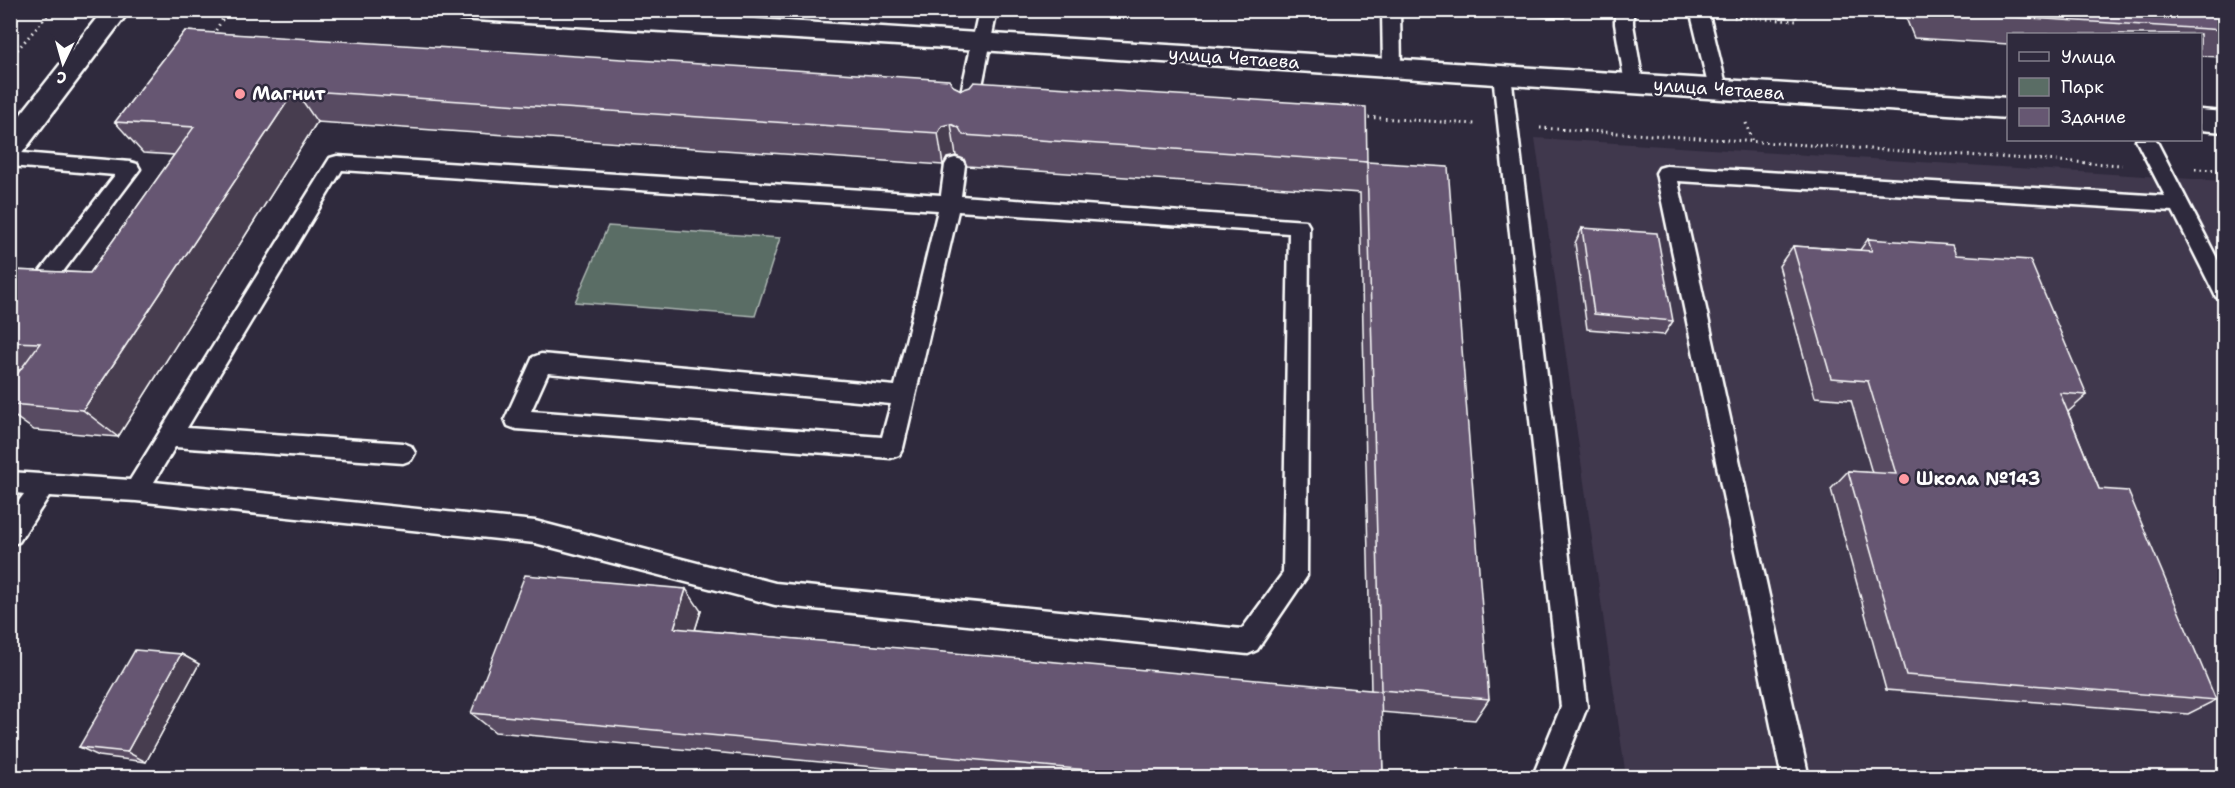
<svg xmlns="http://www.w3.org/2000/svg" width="2235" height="788" viewBox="0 0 2235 788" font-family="'Shantell Sans',sans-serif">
<rect width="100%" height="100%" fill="#2f2a3d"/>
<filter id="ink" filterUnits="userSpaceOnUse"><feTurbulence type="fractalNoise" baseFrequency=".0167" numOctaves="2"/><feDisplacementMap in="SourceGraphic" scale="12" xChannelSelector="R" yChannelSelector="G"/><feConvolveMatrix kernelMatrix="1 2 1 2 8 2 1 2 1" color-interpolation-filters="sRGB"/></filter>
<g filter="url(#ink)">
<!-- built -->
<path fill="#40384d" d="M1535 138 2224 181V777H1626Z"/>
<!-- green -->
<path fill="#5a6d65" stroke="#acb6b2" stroke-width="1.5" d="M608 226 780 238 755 316 575 302Z"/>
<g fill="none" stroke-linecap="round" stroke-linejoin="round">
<!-- lane casing -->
<g stroke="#fff" stroke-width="5">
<g id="lane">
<path d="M979 10H997L977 111 974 116 967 118 960 116 957 111Z"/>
<path d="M1382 10H1400L1401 68 1399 72 1392 74 1385 72 1383 68Z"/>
<path d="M1615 10H1633V24L1643 84 1641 89 1634 90 1627 89 1625 84 1615 24Z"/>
<path d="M1690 10H1708L1727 89 1725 94 1718 95 1711 94 1709 89Z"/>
<path d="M1502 69 1509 70 1511 75 1587 707 1559 778H1532L1561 707 1493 75 1495 70Z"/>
<path d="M2136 140H2156L2224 272V299L2216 297 2173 211 1678 181 1809 778H1782L1656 173 1659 168 1666 166 2165 196Z"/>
<path d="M10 152 130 162 137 164 140 169 50 289 43 291 10 288V272L38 274 115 175 10 166Z"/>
<path d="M337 156 941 195 945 165 948 160 955 158 962 160 965 165 961 196 1306 221 1309 226 1307 576 1257 650 1248 654 775 605 535 543 136 501 49 496 19 542 10 545V513L24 494 10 492V472L130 480 330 158ZM342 170 938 210 895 386 541 354 533 357 505 419 508 426 516 429 891 458 899 455 903 448 958 211 1289 233 1283 573 1242 629 775 583 535 521 154 482 175 447 403 463 411 460 415 453 411 446 403 443 187 428ZM548 373 891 404 882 437 531 411Z"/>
</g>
</g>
<!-- street casing -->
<g stroke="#fff" stroke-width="5">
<g id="street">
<path d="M446 10H614L2008 98V118L981 50 459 19 450 16Z"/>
<path d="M2200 110 2224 112V132L2200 130Z"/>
</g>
</g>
<!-- secondary casing -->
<g stroke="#fff" stroke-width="5">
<path id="secondary" d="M103 10H130L20 156 10 159V128Z"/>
</g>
<!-- path -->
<g stroke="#fff" stroke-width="3" stroke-dasharray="1.5 4" stroke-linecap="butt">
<path d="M1734 17 1797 21 1794 10"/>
<path d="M213 35 228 10"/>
<path d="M10 58 52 10"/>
<path d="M1363 117 1475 124"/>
<path d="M1746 123 1752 142"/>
<path d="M1540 128 2122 165"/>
<path d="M2195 169 2224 170"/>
</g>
<!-- lane -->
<use href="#lane" fill="#2f2a3d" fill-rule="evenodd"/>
<!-- street -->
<use href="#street" fill="#2f2a3d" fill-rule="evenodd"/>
<!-- secondary -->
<use href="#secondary" fill="#2f2a3d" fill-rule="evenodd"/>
</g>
<!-- wall -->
<g fill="#584b62" stroke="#fff" stroke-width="1.5">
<path d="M1448 10H1567L1564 18Z"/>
<path d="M1836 10H2224V57L2200 56V34H2008V44L1914 38 1906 18 1846 15Z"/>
<path d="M185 31 953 86 961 90 1367 162 1489 699 1475 720 1381 712 1383 777H983L495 732 471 713 701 611 695 630 1371 691 1360 193 967 166 964 159 956 156 947 158 943 165 317 122 118 437 34 430 10 413V384L21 370 10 369V270L90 273 174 155 143 153 115 122Z"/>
<path d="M1582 228 1673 321 1664 335 1587 329 1575 243Z"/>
<path d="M1868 239 1956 255 2087 395 2068 412 2099 489 2216 700 2188 714 1886 690 1831 489 1848 471 1872 473 1851 400 1815 397 1779 266 1793 246 1860 250Z"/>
<path d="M181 654 199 664 146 762 99 756 79 747Z"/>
</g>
<!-- shaded-wall -->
<g fill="#473d50" stroke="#fff" stroke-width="1.5">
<path d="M295 90 317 122 118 437 83 410Z"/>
<path d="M951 124 956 156 947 158 943 165 938 133 942 126Z"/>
<path d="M686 589 701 611 689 649 674 628Z"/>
<path d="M181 654 199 664 146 762 127 752Z"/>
</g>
<!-- building -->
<g fill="#665772" stroke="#fff" stroke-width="1.5">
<path d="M1931 10H2224V30L1932 12Z"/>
<path d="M185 31 949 80 953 86 961 90 970 87 974 82 1366 107 1367 162 963 135 959 128 951 124 942 126 938 133 295 90 83 410 10 404V384L40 343 10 342V270L90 273 194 127 115 122Z"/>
<path d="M1367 162 1448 167 1489 699 1381 690Z"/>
<path d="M1582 228 1657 233 1673 321 1594 314Z"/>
<path d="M1868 239 1952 245 1956 255 2030 260 2087 395 2060 393 2099 489 2128 491 2216 700 1906 675 1848 471 1896 474 1868 381 1831 378 1793 246 1872 251Z"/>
<path d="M525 575 686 589 674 628 1381 691 1383 777H1164L471 713Z"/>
<path d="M135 650 181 654 127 752 79 747Z"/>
</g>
</g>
<!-- markers -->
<g fill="#ff9aa2" stroke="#2f2a3d" stroke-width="2">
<circle cx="240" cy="94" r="6"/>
<circle cx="1904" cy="479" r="6"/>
</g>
<g text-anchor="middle" stroke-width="5" stroke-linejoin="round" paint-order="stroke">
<!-- street labels -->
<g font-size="18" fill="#fff" stroke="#2f2a3d">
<text transform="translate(1234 58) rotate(4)" y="6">улица Четаева</text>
<text transform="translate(1719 89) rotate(4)" y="6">улица Четаева</text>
</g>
<!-- poi labels -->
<g font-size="18" font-weight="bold" fill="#fff" stroke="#2f2a3d" text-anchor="start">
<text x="252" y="100">Магнит</text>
<text x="1916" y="485">Школа №143</text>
</g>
</g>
<!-- margin -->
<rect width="2235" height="788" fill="none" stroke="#2f2a3d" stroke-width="36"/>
<rect x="18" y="18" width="2199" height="752" fill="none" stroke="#fff" stroke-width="2" filter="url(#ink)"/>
<!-- legend -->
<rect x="2007" y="33" width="195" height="108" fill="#2f2a3d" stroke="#827f8b" stroke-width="1.5"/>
<rect x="2019" y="52" width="30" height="9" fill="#2f2a3d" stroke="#827f8b" stroke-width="1.5"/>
<text x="2061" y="63" font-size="18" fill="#ffffff">Улица</text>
<rect x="2019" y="78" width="30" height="18" fill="#5a6d65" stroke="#827f8b" stroke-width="1.5"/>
<text x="2061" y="93" font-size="18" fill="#ffffff">Парк</text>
<rect x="2019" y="108" width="30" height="18" fill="#665772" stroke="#827f8b" stroke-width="1.5"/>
<text x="2061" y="123" font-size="18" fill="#ffffff">Здание</text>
<!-- north arrow -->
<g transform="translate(63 63) rotate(185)" stroke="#2f2a3d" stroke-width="4.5" paint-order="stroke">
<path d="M0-4.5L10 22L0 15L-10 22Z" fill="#ffffff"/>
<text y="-9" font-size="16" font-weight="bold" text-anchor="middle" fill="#ffffff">С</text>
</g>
</svg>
